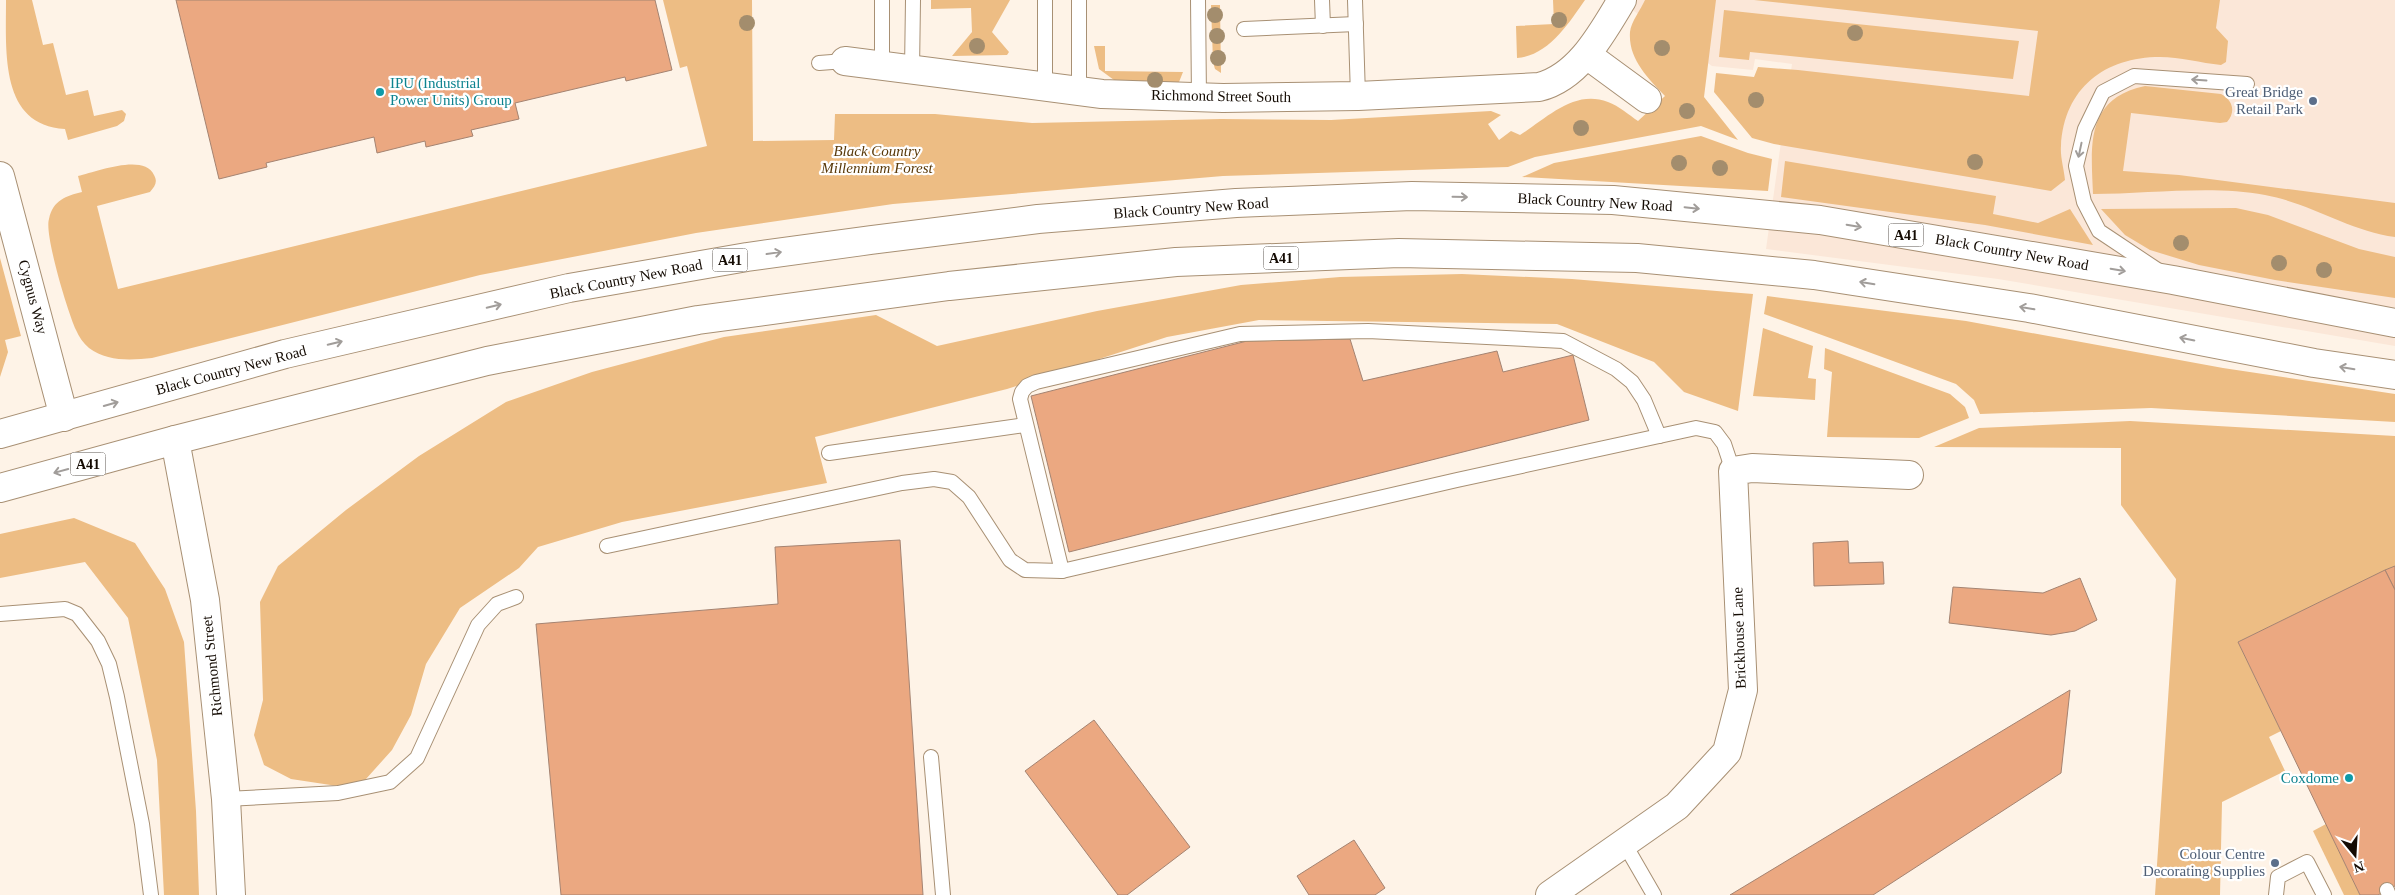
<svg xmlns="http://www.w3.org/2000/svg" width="2395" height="895" viewBox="0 0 2395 895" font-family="'Times New Roman',serif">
<rect width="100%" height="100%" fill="#fef3e7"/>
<!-- commercial -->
<path fill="#fbe7d8" d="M1622 0H2395V346L1998 279 1766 249 1792 64 1755 59 1753 70 1712 66 1621 2Z"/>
<!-- green -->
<g fill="#edbd84">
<path d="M6 0H32L43 45 53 43 66 95 88 90 94 116 122 110 126 114 124 121 117 126 68 140 65 129C0 125 6 54 6 0Z"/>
<path d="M663 0H752L753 141 834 140 835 114H935L1032 123 1221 119 1331 120 1491 111 1501 115 1488 124 1499 140 1511 131 1520 135C1547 118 1574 89 1608 102 1619 106 1629 115 1638 121L1665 96C1648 78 1628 59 1630 32 1631 22 1641 9 1645 0H1716L1704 97 1738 140 1701 126 1535 157 1508 167 1223 176 893 204 696 233 480 275 152 358C132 360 107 362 89 348 83 343 79 337 76 330 68 313 44 234 49 219 53 200 66 196 82 192L78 176C96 172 144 153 154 175 158 182 155 186 150 192L97 206 118 289 707 146 687 66 680 68Z"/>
<path d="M931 0H1010L992 32 1009 52 1007 55 952 56 972 32 971 8 931 9Z"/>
<path d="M1553 0H1585C1569 23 1548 56 1517 58L1516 26 1554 24Z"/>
<path d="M1754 0H2220L2216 28 2228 41 2226 62 2221 65C2201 63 2180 57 2160 57 2105 57 2064 88 2061 146 2060 156 2064 169 2065 180L2051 191 1774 144 1752 138 1714 92 1716 73 1754 77 1758 67 1798 70 2029 96 2038 31Z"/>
<path d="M1211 5H1220L1221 73 1215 69 1213 62Z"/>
<path d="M1724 10 2019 41 2013 79 1750 52 1749 60 1719 57Z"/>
<path d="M1094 46H1105V71L1183 72 1179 82 1170 85 1114 80 1099 69Z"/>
<path d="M2145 86 2221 94C2233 100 2236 112 2227 122L2220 123 2131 113 2123 171 2179 175 2395 203V237C2350 231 2310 203 2265 195 2213 185 2147 194 2093 194 2091 145 2085 99 2145 86Z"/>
<path d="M1701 136 1748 153 1772 159 1768 191 1522 177 1554 163Z"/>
<path d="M1785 161 1996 196 1993 214 2038 223 2070 209 2093 245 1985 225 1781 197Z"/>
<path d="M2236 208 2268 215 2359 249 2395 257V298L2275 280 2199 265 2150 250 2125 235 2101 209Z"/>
<path d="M0 258 21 336 5 340 8 352 0 377Z"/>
<path d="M1462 274 1572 279 1753 294 1738 411 1684 392 1654 362 1557 324 1259 320 1167 337 1007 389 815 437 827 483 622 522 538 547 519 568 460 608 426 664 411 715 392 750 357 789 291 779 264 765 254 735 263 700 260 602 278 566 346 510 419 456 506 402 592 372 724 337 876 315 937 346 1097 311 1241 285 1340 277Z"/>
<path d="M1767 296 1966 321 2223 368 2395 394V422L2151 408 1980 414 1974 400 1956 384 1764 314Z"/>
<path d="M1763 328 1813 346 1808 378 1816 379 1815 400 1753 396Z"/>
<path d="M1825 348 1950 394 1965 407 1969 418 1919 438 1827 437 1832 372 1824 369Z"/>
<path d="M2130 421 2395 436V566L2238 642 2281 731 2269 737 2285 771 2222 802 2220 895H2155L2176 579 2121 505V448L1934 447 1979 428Z"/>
<path d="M74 518 135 543 165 589 184 642 196 811 199 895H164L157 760 128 618 85 562 0 578V534Z"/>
<path d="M2326 824 2360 895H2344L2313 831Z"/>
</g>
<!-- building -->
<g fill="#eba881" stroke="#a48371">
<path d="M176 0H655L672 70 626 81 625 77 515 103 519 119 471 130 473 136 426 147 425 141 377 153 374 137 266 163 267 167 219 179Z"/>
<path d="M1350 339 1363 381 1497 351 1503 372 1573 355 1589 420 1069 552 1031 396 1247 341Z"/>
<path d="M900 540 923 895H561L536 624 778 604 775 547Z"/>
<path d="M1848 541 1849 563 1883 562 1884 584 1814 586 1813 543Z"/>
<path d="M2395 566V590L2385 570Z"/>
<path d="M2385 570 2395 590V886L2378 895H2360L2238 642Z"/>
<path d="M2080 578 2097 620 2075 631 2051 635 1949 623 1953 587 2043 593Z"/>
<path d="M2070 690 2061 773 1873 895H1730Z"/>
<path d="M1094 720 1190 847 1127 895H1118L1025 771Z"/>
<path d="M1354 840 1385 888 1375 895H1309L1297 876Z"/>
</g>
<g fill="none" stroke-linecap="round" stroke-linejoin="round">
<!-- lane casing -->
<g stroke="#a89074" stroke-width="16">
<g id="lane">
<path d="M1045 0V87"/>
<path d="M1198 0 1199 97"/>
<path d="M1322 0 1323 26"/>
<path d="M1355 0 1358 96"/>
<path d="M1244 29 1356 24"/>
<path d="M819 63 845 61"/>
<path d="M882 65V0"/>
<path d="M912 70 913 0"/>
<path d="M1079 91V0"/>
<path d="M2159 271 2099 231 2084 202 2076 166 2085 129 2103 92 2134 76 2247 84"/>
<path d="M829 453 1025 425"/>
<path d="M607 546 902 483 934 479 952 482 969 497 1010 560 1025 570 1062 571 1457 480 1696 428 1715 432 1724 444 1733 471"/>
<path d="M1062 571 1020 399 1022 392 1027 386 1036 382 1240 334 1368 331 1563 341 1616 369 1632 382 1644 400 1659 436"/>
<path d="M0 614 65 609 77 614 98 641 109 664 117 697 142 824 151 895"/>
<path d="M931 757 943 895"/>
<path d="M226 799 338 793 390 782 417 758 478 625 497 604 516 597"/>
<path d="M1624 843 1654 895"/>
<path d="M2387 890 2389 895"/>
<path d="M2276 895 2278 877 2307 862 2324 895"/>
</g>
</g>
<!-- street casing -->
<g stroke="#a89074" stroke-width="30">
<g id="street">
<path d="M1587 55 1647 99"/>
<path d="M845 61 1102 94 1223 98 1358 96 1539 87C1579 77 1602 33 1622 0"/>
<path d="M0 176 64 417"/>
<path d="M175 440 205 600 226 799 231 895"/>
<path d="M1550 895 1677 806 1727 752 1743 690 1733 471 1752 468 1909 475"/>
</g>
</g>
<!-- highway casing -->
<g stroke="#a89074" stroke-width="30">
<g id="highway">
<path d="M0 434 285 354 569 288 747 257 871 240 1038 219 1236 203 1412 196 1613 200 1820 220 2173 280 2395 323"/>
<path d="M0 488 175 440 487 361 698 320 949 286 1176 262 1399 253 1637 258 1814 275 2029 308 2314 363 2395 375"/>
</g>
</g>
<!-- lane -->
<use href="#lane" stroke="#fff" stroke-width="14"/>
<!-- street -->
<use href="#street" stroke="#fff" stroke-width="28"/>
<!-- highway -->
<use href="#highway" stroke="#fff" stroke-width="28"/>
</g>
<!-- trees -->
<g fill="#a38d6d">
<circle cx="1215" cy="15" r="8"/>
<circle cx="1559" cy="20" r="8"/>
<circle cx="747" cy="23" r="8"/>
<circle cx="1855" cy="33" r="8"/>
<circle cx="1217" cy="36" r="8"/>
<circle cx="977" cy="46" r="8"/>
<circle cx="1662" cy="48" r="8"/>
<circle cx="1218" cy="58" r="8"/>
<circle cx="1155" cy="80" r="8"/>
<circle cx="1756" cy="100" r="8"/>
<circle cx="1687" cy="111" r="8"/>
<circle cx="1581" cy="128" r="8"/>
<circle cx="1975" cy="162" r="8"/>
<circle cx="1679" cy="163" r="8"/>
<circle cx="1720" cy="168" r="8"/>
<circle cx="2181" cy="243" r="8"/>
<circle cx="2279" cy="263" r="8"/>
<circle cx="2324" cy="270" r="8"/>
</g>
<!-- one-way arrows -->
<defs><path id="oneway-shaft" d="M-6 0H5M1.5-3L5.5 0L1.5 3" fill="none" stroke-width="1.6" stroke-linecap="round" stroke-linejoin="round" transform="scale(1.25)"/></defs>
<g stroke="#a19d9a">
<use href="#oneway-shaft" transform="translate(2199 80) rotate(-176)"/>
<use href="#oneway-shaft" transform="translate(2080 150) rotate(102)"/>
<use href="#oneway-shaft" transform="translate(1460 197) rotate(1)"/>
<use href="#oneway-shaft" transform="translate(1692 208) rotate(6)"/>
<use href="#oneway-shaft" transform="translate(1854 226) rotate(10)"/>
<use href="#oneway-shaft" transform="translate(774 253) rotate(-8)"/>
<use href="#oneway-shaft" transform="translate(2118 270) rotate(10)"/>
<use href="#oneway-shaft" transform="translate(1867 283) rotate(-171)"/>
<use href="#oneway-shaft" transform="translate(494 306) rotate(-13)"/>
<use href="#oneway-shaft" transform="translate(2027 308) rotate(-170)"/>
<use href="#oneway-shaft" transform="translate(2187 339) rotate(-169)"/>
<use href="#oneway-shaft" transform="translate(335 343) rotate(-13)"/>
<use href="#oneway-shaft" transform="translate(2347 368) rotate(-171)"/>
<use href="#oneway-shaft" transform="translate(111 404) rotate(-16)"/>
<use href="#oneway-shaft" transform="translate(61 471) rotate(165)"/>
</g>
<!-- markers -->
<g fill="#0f9aa8" stroke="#fff" stroke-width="2">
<circle cx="380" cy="92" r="5"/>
<circle cx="2349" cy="778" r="5"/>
</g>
<g fill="#5c6f8a" stroke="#fff" stroke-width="2">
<circle cx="2313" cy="101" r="5"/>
<circle cx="2275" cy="863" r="5"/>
</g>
<g text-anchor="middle" stroke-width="4.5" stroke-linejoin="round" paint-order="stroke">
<!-- shield labels -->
<g fill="#fff" stroke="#5a544f" stroke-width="1">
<rect x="1888.5" y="223.5" width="35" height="23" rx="4"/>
<rect x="1263.5" y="246.5" width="35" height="23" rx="4"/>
<rect x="712.5" y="248.5" width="35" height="23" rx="4"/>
<rect x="70.5" y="452.5" width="35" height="23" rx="4"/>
</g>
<g font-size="14" font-weight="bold" fill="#140b03">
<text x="1906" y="240">A41</text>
<text x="1281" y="263">A41</text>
<text x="730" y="265">A41</text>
<text x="88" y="469">A41</text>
</g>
<!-- culture labels -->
<g font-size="15" fill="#0d838f" stroke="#fff" text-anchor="start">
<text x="390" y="88">IPU (Industrial<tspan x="390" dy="17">Power Units) Group</tspan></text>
<text x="2339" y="783" text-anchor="end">Coxdome</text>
</g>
<!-- service labels -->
<g font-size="15" fill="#4e5e75" stroke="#fff" text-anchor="end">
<text x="2303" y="97">Great Bridge<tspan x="2303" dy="17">Retail Park</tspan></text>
<text x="2265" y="859">Colour Centre<tspan x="2265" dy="17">Decorating Supplies</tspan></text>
</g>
<!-- street labels -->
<g font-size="15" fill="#140b03" stroke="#fff">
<text transform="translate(1221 96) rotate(1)" y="5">Richmond Street South</text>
<text transform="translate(1595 202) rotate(3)" y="5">Black Country New Road</text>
<text transform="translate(1191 208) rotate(-4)" y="5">Black Country New Road</text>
<text transform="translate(2012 252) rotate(10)" y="5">Black Country New Road</text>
<text transform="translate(626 279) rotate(-11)" y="5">Black Country New Road</text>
<text transform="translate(33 297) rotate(75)" y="5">Cygnus Way</text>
<text transform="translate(231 370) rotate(-15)" y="5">Black Country New Road</text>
<text transform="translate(1739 638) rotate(-92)" y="5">Brickhouse Lane</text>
<text transform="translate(212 666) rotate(-96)" y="5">Richmond Street</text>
</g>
<!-- park labels -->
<g font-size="15" font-style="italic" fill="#593909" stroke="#fff">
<text x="877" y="156">Black Country<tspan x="877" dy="17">Millennium Forest</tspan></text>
</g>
</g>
<!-- north arrow -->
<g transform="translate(2355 855) rotate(162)" stroke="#ffffff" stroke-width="4" paint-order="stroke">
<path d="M0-4L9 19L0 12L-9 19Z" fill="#140b03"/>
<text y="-8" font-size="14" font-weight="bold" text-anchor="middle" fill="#140b03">N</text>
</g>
</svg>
